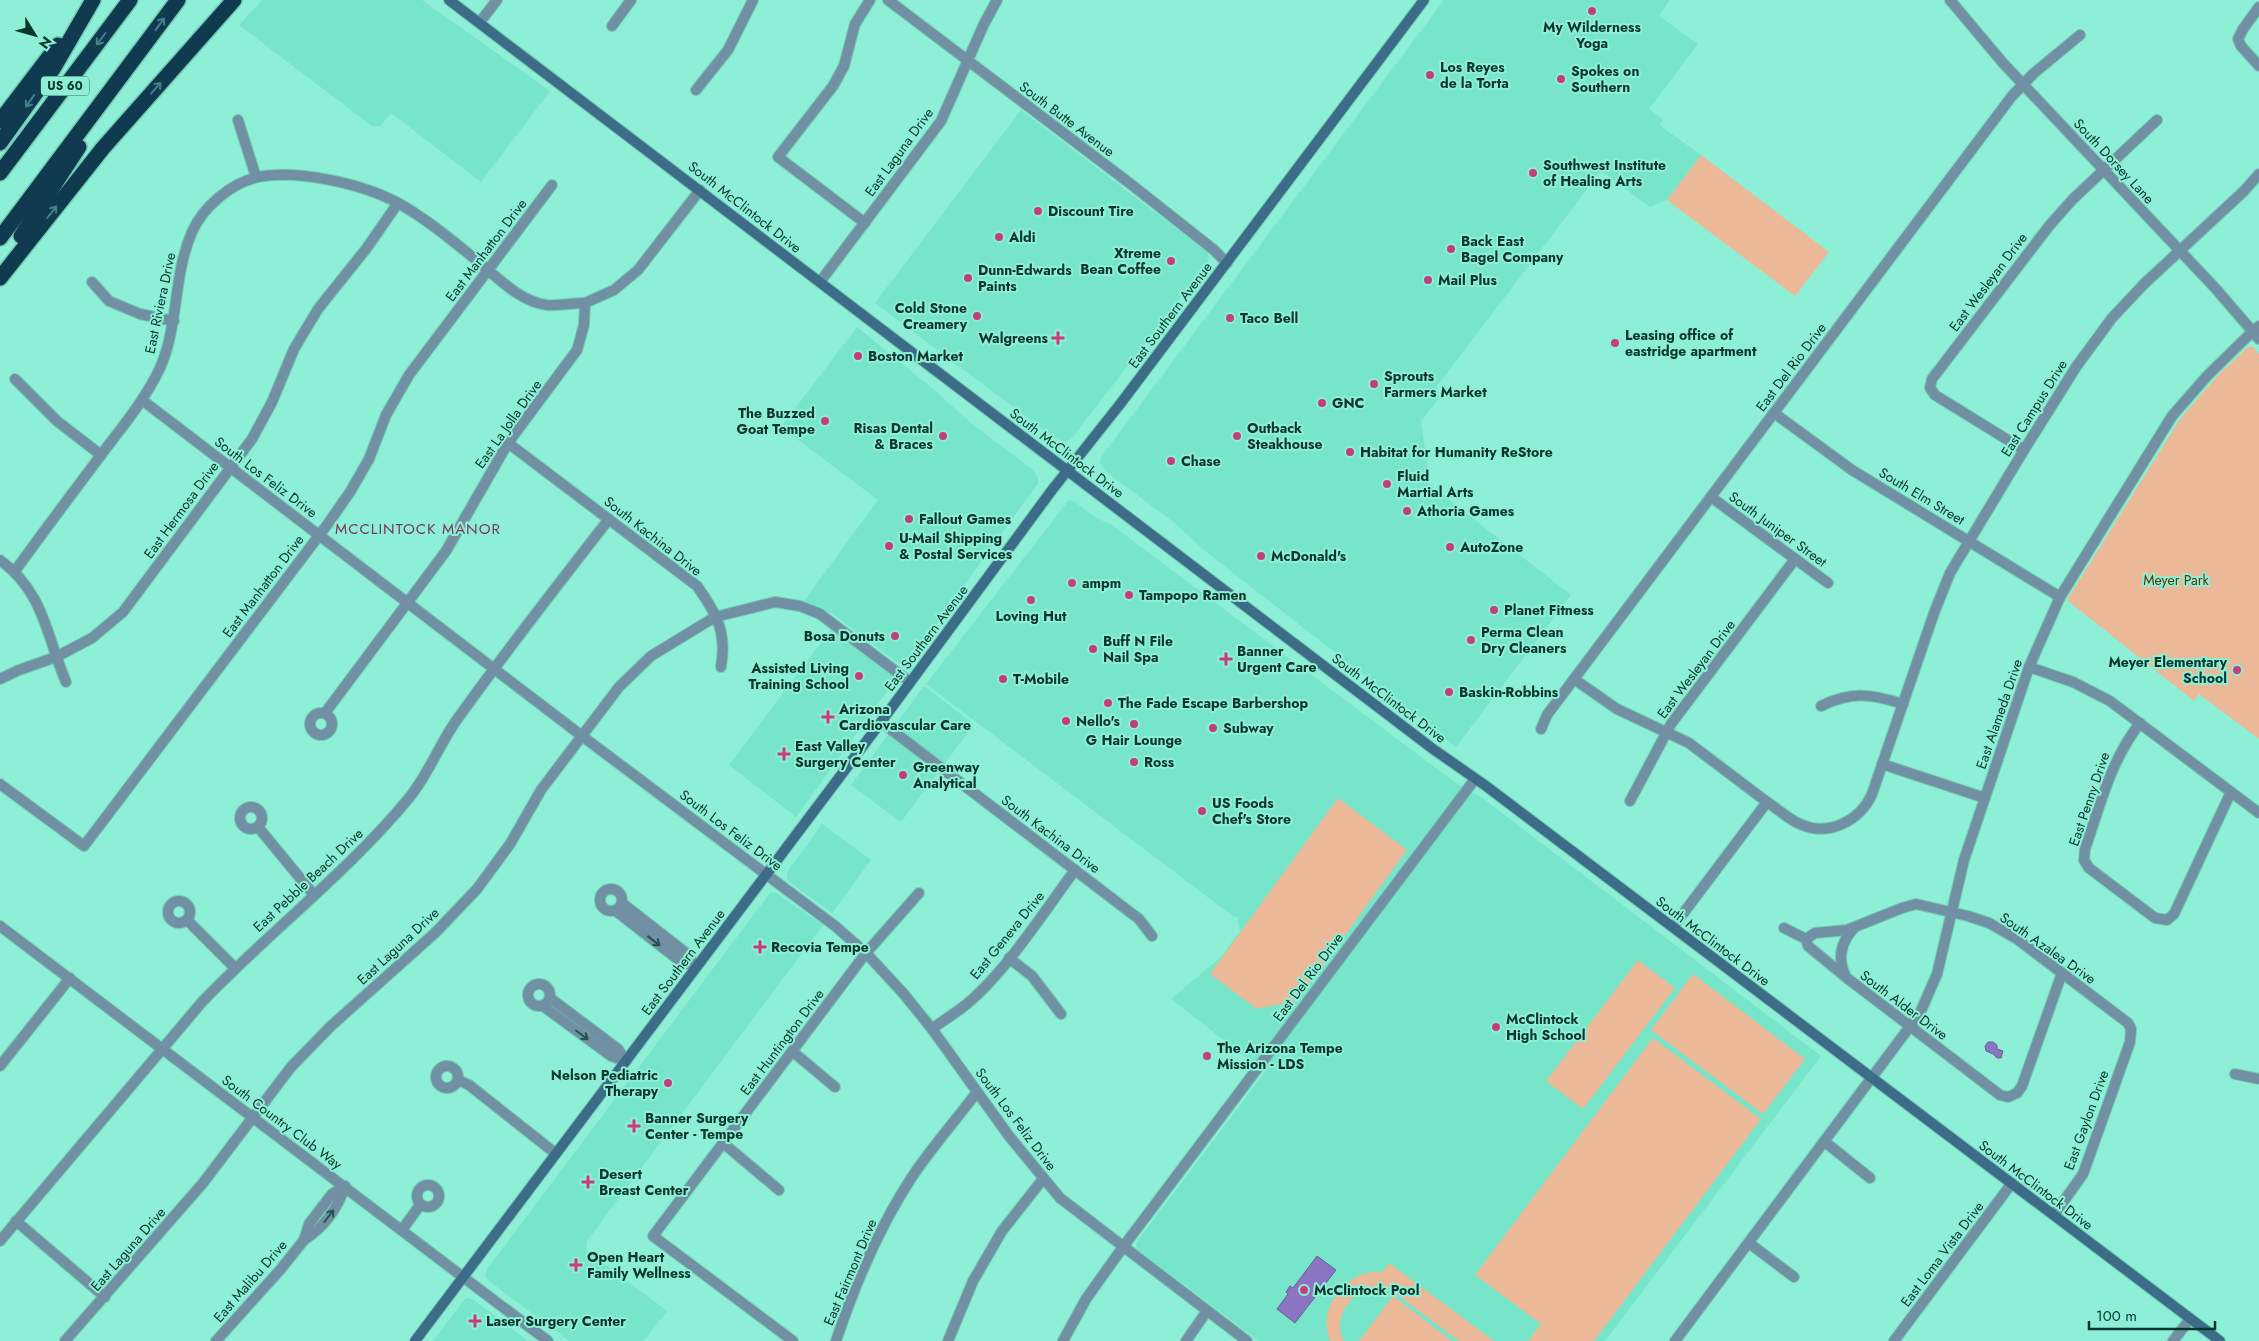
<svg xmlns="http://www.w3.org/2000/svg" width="2259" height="1341" viewBox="0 0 2259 1341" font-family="Jost,sans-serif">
<rect width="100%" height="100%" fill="#8defd6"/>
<!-- built -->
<g fill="#77e5ca">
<path d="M262 0H422L550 91 481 182 391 113 380 126H372L239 25Z"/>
<path d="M1444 0H1670L1659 16 1698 44 1649 109 1663 119 1659 125 1701 155 1667 200 1650 207 1601 171 1437 386 1439 398 1421 421 1430 485 1571 595 1456 747 1205 551 1176 524 1105 471 1100 463 1101 457Z"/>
<path d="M1021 110 1207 252 1209 257 1208 262 1071 439 1066 442 1054 438 875 303Z"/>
<path d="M857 327 933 389 972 424 1032 469 1038 478V483L909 662 903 665 899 664 833 614 804 601 878 500 781 427Z"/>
<path d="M1069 500 1074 501 1093 516 1113 526 1453 781 1481 797 1821 1056 1605 1341H1259L1138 1250 1136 1245 1138 1240 1265 1072 1171 999 1221 957 1240 931 1237 917H1234L926 684Z"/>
<path d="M831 629 891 674 893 683 796 817 729 765Z"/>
<path d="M924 686 971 722 974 730 969 731 901 822 851 785Z"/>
<path d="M822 824 871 860 832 913 788 881 787 876 788 871Z"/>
<path d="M775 892 823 925 587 1241 586 1250 667 1311 644 1341H569L489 1281 485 1275 487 1269 770 893Z"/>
<path d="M468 1298 474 1300 528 1341H433L464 1300Z"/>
</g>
<!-- green -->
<g fill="#ebb998">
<path d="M1701 155 1829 252 1795 296 1667 200Z"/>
<path d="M2248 347H2254L2259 354V739L2199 694 2194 701 2067 600 2180 419 2219 374Z"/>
<path d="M1338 798 1407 850 1298 1000 1257 1009 1210 974Z"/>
<path d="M1638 960 1675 988 1583 1109 1546 1081Z"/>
<path d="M1693 974 1805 1059 1763 1114 1651 1030Z"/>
<path d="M1653 1038 1761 1119 1594 1341H1528L1541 1324 1475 1275Z"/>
<path d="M1389 1263 1494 1341H1459L1387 1287C1361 1281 1328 1315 1344 1341H1330C1316 1307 1347 1268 1383 1272Z"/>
<path d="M1393 1296 1452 1341H1359Z"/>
</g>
<!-- water -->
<g fill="#8b75c3" stroke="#646296">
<path d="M1988 1042H1993L1997 1045V1049L2003 1051 2001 1058H1997L1993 1054 1986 1051 1985 1046Z"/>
<path d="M1317 1256 1336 1270 1295 1323 1277 1309 1288 1294 1286 1292 1290 1286 1293 1288Z"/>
</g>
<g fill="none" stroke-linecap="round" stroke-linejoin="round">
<!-- minor casing -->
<g stroke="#73cab4" stroke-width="12">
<g id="minor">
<path d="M888 0 1132 185 1214 250 1227 263"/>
<path d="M2259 7 2243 29 2238 39 2241 46 2259 66"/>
<path d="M480 22 497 0"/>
<path d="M612 26 631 0"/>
<path d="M696 90 728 50 753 0"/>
<path d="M238 120 256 177"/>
<path d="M865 223 778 157 833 86 844 66 855 24 870 0"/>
<path d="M92 282 109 301 140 314 174 321"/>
<path d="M820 282 941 121 984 24 997 0"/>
<path d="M2253 331 2259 326"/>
<path d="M15 379 57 421 101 455"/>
<path d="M142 400 582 736 835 926 866 953 903 993 932 1029 1009 1136 1060 1198 1247 1341"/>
<path d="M1774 413 1852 470 2060 597"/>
<path d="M508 443 697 586C717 614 727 633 721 667"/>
<path d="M2024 450 1935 395 1930 388 1932 379 2049 226 2073 199 2157 120"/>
<path d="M1711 497 1828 583"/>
<path d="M0 560C44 592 46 635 66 682"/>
<path d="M15 571C43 532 72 494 101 455 122 427 145 400 160 368 179 325 173 275 192 232 203 207 231 183 258 177 297 169 363 184 398 203 427 219 454 242 480 263 499 279 521 302 547 305 560 306 573 303 585 303"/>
<path d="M2029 667 2073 682 2110 701 2259 813"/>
<path d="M0 679 19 670 56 657 92 638 123 612 252 439 272 402 294 349 318 309 366 249 398 203"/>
<path d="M1574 679 1617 709 1689 743 1767 802"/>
<path d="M1821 706C1852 691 1871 694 1903 704"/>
<circle cx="321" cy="724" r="11"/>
<path d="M325 713 446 551 508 443 577 350 584 325 585 303 614 290 638 270 700 190"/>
<path d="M881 722 1139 919 1152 936"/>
<path d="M2140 723C2110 762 2101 803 2085 849L2084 860 2089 868 2155 918 2167 920 2174 914 2231 792"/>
<path d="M1541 729 1547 715 1574 679 2012 96 2033 74 2080 35"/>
<path d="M1882 764 1985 798"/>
<path d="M0 784 84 846 327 525 350 492 369 459 386 415 409 375 552 185"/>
<path d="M1630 801 1671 724 1795 559"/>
<circle cx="251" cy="818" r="11"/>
<path d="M258 827 314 895"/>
<circle cx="611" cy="900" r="11"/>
<circle cx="179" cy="912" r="11"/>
<path d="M622 903 686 953 696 966"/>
<path d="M616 911 680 961 696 967"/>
<path d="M187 920 235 968"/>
<path d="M0 926 463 1277"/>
<path d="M1673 927 1767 802C1778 809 1788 819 1800 824 1828 837 1860 821 1872 794L1934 613 1950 573 2024 450 2076 367 2112 318 2144 284 2244 191 2259 174"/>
<path d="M1784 928 1806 939 1808 946 1847 978 2000 1095 2008 1097 2017 1093 2022 1086 2062 973"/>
<path d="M1806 939 1815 933 1847 930 1902 908 1916 904 1968 916 1989 923 2017 939 2128 1023 2131 1029 2130 1042 2083 1174 2054 1215"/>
<path d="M1009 958 1032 976 1061 1014"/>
<path d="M1845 975C1837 957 1841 942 1854 928"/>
<circle cx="539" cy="995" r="11"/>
<path d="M550 998 618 1049 626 1061"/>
<path d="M543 1006 611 1056 626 1061"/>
<path d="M932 1029C942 1021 953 1015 963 1007 1004 975 1043 913 1075 870"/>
<path d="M792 1051 835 1087"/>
<circle cx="447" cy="1077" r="11"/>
<path d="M0 1066 70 978"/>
<path d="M2235 1074 2259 1079"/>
<path d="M458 1080 469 1085 555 1153"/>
<path d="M1825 1142 1870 1178"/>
<path d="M723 1143 779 1190"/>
<circle cx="428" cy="1196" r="11"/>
<path d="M16 1221 105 1297"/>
<path d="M402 1230 420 1205"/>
<path d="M304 1240C324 1227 338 1208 345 1186"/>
<path d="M0 1241 202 1002C269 932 347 873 409 798 428 775 439 745 456 721 505 652 557 586 609 519"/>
<path d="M1749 1243 1794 1277"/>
<path d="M65 1341 203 1183 291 1067 331 1026 435 933 477 889 510 844 541 790 619 687 651 656 715 617 775 602 800 606 820 614 910 682"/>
<path d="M216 1341 280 1270 304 1240 309 1224 332 1194 345 1186"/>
<path d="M793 1341 653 1236 866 953 919 893"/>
<path d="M836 1341C855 1284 879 1227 912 1177 931 1148 956 1120 977 1092"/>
<path d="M948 1341 973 1281 1002 1231 1043 1179"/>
<path d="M1063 1341 1086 1299 1123 1247 1475 779"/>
<path d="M1186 1341 1207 1311"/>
<path d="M1894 1341 2012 1183"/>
<path d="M2173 1341 2190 1319"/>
</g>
</g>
<!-- tertiary casing -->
<g stroke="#73cab4" stroke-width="12">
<g id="tertiary">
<path d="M1950 0 2003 63 2216 289 2259 339"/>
<path d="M463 1277 548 1341"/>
<path d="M1675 1341 1920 1013 1937 974 1964 860 2029 667 2060 597 2172 416 2207 376 2253 331"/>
</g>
</g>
<!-- secondary casing -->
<g stroke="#73cab4" stroke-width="12">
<g id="secondary">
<path d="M449 0 1433 749 1486 786 2220 1341"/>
<path d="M415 1341 881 722 1052 490 1121 403 1424 0"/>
</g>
</g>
<!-- motorway casing -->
<g stroke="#73cab4" stroke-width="18">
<g id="motorway">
<path d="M0 121 58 45"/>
<path d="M0 143 53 69 93 0"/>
<path d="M0 173 130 0"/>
<path d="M21 236 79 147"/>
<path d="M0 238 178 0"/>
<path d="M0 278 103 148 234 0"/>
</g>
</g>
<!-- minor -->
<use href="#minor" stroke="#7190a3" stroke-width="10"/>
<!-- tertiary -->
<use href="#tertiary" stroke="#7190a3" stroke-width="10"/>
<!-- secondary -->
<use href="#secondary" stroke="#3c6c87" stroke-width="10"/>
<!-- motorway -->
<use href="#motorway" stroke="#103a50" stroke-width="15"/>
</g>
<!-- one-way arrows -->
<defs><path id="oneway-shaft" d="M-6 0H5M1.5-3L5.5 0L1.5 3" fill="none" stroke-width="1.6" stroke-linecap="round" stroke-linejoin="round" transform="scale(1.25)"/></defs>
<g stroke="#428286">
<use href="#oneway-shaft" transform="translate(160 24) rotate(-54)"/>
<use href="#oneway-shaft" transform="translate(101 39) rotate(127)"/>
<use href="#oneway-shaft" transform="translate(156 88) rotate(-48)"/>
<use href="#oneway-shaft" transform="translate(30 101) rotate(125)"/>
<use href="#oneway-shaft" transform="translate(52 212) rotate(-52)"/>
</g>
<g stroke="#285150">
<use href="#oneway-shaft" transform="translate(654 941) rotate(38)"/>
<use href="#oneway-shaft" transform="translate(582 1035) rotate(37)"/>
<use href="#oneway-shaft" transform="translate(329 1216) rotate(-53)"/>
</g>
<!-- markers -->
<g fill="#c43d7c" stroke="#8defd6" stroke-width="2">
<circle cx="1592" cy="11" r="5"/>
<circle cx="1430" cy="75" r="5"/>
<circle cx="1561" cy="79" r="5"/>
<circle cx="1533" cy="173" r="5"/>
<circle cx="1038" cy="211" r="5"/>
<circle cx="999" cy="237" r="5"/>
<circle cx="1451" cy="249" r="5"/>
<circle cx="1171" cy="261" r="5"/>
<circle cx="968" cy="278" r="5"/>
<circle cx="1428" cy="280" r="5"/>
<circle cx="977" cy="316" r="5"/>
<circle cx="1230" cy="318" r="5"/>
<path d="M1055.5 330.5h5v5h5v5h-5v5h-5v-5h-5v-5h5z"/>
<circle cx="1615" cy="343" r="5"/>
<circle cx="858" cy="356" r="5"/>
<circle cx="1374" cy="384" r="5"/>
<circle cx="1322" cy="403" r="5"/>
<circle cx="825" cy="421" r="5"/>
<circle cx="943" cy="436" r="5"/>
<circle cx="1237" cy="436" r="5"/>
<circle cx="1350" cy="452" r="5"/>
<circle cx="1171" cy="461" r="5"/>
<circle cx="1387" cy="484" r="5"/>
<circle cx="1407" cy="511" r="5"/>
<circle cx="909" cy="519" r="5"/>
<circle cx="889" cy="546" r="5"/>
<circle cx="1450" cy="547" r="5"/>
<circle cx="1261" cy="556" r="5"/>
<circle cx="1072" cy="583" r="5"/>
<circle cx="1129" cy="595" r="5"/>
<circle cx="1031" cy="600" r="5"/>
<circle cx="1494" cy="610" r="5"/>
<circle cx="895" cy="636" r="5"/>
<circle cx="1471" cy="640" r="5"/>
<circle cx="1093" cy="649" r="5"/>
<path d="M1223.5 651.5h5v5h5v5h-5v5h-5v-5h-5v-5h5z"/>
<circle cx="2237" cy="670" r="5"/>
<circle cx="859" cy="676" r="5"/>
<circle cx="1003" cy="679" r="5"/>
<circle cx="1449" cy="692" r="5"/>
<circle cx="1108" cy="703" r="5"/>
<path d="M825.5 709.5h5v5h5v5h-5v5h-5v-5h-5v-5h5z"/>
<circle cx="1066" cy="721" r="5"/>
<circle cx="1134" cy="724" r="5"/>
<circle cx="1213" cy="728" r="5"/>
<path d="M781.5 746.5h5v5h5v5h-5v5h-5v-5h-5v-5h5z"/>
<circle cx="1134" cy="762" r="5"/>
<circle cx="903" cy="775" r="5"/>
<circle cx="1202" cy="811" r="5"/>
<path d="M757.5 939.5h5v5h5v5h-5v5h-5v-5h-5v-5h5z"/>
<circle cx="1496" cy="1027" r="5"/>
<circle cx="1207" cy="1056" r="5"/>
<circle cx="668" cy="1083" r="5"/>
<path d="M631.5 1118.5h5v5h5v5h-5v5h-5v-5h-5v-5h5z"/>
<path d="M585.5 1174.5h5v5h5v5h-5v5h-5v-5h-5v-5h5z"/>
<path d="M573.5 1257.5h5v5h5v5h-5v5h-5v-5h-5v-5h5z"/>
<circle cx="1304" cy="1290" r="5"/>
<path d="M472.5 1313.5h5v5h5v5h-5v5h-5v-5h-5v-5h5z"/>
</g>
<g text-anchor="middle" stroke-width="4" stroke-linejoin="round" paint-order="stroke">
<!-- shield labels -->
<rect fill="#8defd6" stroke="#316e5f" stroke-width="1" x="41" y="76.5" width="48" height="19" rx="4"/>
<g font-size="12" font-weight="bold" fill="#09362c">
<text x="65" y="90">US 60</text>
</g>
<!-- poi labels -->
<g font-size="14" font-weight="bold" fill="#09362c" stroke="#8defd6" text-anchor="start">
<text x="1592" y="32" text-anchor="middle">My Wilderness<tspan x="1592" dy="16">Yoga</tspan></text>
<text x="1440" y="72">Los Reyes<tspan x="1440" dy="16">de la Torta</tspan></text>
<text x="1571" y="76">Spokes on<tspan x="1571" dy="16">Southern</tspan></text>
<text x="1543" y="170">Southwest Institute<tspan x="1543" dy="16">of Healing Arts</tspan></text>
<text x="1048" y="216">Discount Tire</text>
<text x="1009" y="242">Aldi</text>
<text x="1461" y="246">Back East<tspan x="1461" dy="16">Bagel Company</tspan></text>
<text x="1161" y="258" text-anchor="end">Xtreme<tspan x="1161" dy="16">Bean Coffee</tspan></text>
<text x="978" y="275">Dunn-Edwards<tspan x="978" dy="16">Paints</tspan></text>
<text x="1438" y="285">Mail Plus</text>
<text x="967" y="313" text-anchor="end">Cold Stone<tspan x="967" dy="16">Creamery</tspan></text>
<text x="1240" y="323">Taco Bell</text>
<text x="1625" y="340">Leasing office of<tspan x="1625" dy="16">eastridge apartment</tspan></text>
<text x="1048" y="343" text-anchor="end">Walgreens</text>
<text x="868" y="361">Boston Market</text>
<text x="1384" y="381">Sprouts<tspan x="1384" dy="16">Farmers Market</tspan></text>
<text x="1332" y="408">GNC</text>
<text x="815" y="418" text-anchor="end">The Buzzed<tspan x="815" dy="16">Goat Tempe</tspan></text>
<text x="933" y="433" text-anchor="end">Risas Dental<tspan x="933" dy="16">&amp; Braces</tspan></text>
<text x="1247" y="433">Outback<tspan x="1247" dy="16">Steakhouse</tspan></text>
<text x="1360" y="457">Habitat for Humanity ReStore</text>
<text x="1181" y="466">Chase</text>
<text x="1397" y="481">Fluid<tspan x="1397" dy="16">Martial Arts</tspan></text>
<text x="1417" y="516">Athoria Games</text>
<text x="919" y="524">Fallout Games</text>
<text x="899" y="543">U-Mail Shipping<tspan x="899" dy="16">&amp; Postal Services</tspan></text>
<text x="1460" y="552">AutoZone</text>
<text x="1271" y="561">McDonald's</text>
<text x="1082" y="588">ampm</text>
<text x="1139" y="600">Tampopo Ramen</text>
<text x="1504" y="615">Planet Fitness</text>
<text x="1031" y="621" text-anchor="middle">Loving Hut</text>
<text x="1481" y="637">Perma Clean<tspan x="1481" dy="16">Dry Cleaners</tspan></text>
<text x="885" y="641" text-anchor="end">Bosa Donuts</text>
<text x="1103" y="646">Buff N File<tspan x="1103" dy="16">Nail Spa</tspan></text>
<text x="1237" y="656">Banner<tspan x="1237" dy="16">Urgent Care</tspan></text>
<text x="2227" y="667" text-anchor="end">Meyer Elementary<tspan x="2227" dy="16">School</tspan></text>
<text x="849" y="673" text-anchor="end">Assisted Living<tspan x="849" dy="16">Training School</tspan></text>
<text x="1013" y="684">T-Mobile</text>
<text x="1459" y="697">Baskin-Robbins</text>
<text x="1118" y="708">The Fade Escape Barbershop</text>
<text x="839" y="714">Arizona<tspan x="839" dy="16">Cardiovascular Care</tspan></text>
<text x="1076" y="726">Nello's</text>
<text x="1223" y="733">Subway</text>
<text x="1134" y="745" text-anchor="middle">G Hair Lounge</text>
<text x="795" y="751">East Valley<tspan x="795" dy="16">Surgery Center</tspan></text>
<text x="1144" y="767">Ross</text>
<text x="913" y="772">Greenway<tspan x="913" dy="16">Analytical</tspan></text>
<text x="1212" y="808">US Foods<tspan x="1212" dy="16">Chef's Store</tspan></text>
<text x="771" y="952">Recovia Tempe</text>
<text x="1506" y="1024">McClintock<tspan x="1506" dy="16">High School</tspan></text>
<text x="1217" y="1053">The Arizona Tempe<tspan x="1217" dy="16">Mission - LDS</tspan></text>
<text x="658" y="1080" text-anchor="end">Nelson Pediatric<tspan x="658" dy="16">Therapy</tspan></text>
<text x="645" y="1123">Banner Surgery<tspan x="645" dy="16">Center - Tempe</tspan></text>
<text x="599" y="1179">Desert<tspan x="599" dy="16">Breast Center</tspan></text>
<text x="587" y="1262">Open Heart<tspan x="587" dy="16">Family Wellness</tspan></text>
<text x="1314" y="1295">McClintock Pool</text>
<text x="486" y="1326">Laser Surgery Center</text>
</g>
<!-- street labels -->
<g font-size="14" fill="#09362c" stroke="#8defd6">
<text transform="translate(1067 119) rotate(37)" y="5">South Butte Avenue</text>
<text transform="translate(899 152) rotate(-54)" y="5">East Laguna Drive</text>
<text transform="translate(2114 161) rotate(47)" y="5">South Dorsey Lane</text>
<text transform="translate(745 207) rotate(38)" y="5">South McClintock Drive</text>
<text transform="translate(486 250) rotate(-53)" y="5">East Manhatton Drive</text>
<text transform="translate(1988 282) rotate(-53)" y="5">East Wesleyan Drive</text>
<text transform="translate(160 303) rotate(-78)" y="5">East Riviera Drive</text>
<text transform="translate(1170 315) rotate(-53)" y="5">East Southern Avenue</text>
<text transform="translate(1791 367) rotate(-53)" y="5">East Del Rio Drive</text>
<text transform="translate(2034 408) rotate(-58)" y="5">East Campus Drive</text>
<text transform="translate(508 424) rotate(-55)" y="5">East La Jolla Drive</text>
<text transform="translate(1067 453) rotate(37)" y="5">South McClintock Drive</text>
<text transform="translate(266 477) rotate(37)" y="5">South Los Feliz Drive</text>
<text transform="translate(1922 496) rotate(31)" y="5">South Elm Street</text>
<text transform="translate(181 510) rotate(-54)" y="5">East Hermosa Drive</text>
<text transform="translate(1778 529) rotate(36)" y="5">South Juniper Street</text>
<text transform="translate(653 536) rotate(38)" y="5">South Kachina Drive</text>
<text transform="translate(263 586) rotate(-53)" y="5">East Manhatton Drive</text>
<text transform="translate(926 638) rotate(-53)" y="5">East Southern Avenue</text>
<text transform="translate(1696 669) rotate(-53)" y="5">East Wesleyan Drive</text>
<text transform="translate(1389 698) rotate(37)" y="5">South McClintock Drive</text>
<text transform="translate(1999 714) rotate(-71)" y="5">East Alameda Drive</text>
<text transform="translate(2089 799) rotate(-71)" y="5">East Penny Drive</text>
<text transform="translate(731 830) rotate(37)" y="5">South Los Feliz Drive</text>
<text transform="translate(1051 834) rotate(37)" y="5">South Kachina Drive</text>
<text transform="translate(308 880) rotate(-43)" y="5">East Pebble Beach Drive</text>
<text transform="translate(1007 935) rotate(-51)" y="5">East Geneva Drive</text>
<text transform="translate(1713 941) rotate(37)" y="5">South McClintock Drive</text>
<text transform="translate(398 946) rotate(-43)" y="5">East Laguna Drive</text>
<text transform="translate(2048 948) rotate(35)" y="5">South Azalea Drive</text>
<text transform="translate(683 962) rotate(-53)" y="5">East Southern Avenue</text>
<text transform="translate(1308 977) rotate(-53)" y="5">East Del Rio Drive</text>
<text transform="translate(1904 1005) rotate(37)" y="5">South Alder Drive</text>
<text transform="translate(782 1042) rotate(-53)" y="5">East Huntington Drive</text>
<text transform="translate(1016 1119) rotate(53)" y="5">South Los Feliz Drive</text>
<text transform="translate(2086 1120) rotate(-70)" y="5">East Gaylon Drive</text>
<text transform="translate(282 1122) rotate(37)" y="5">South Country Club Way</text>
<text transform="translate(2036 1185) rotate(37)" y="5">South McClintock Drive</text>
<text transform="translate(128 1249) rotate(-49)" y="5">East Laguna Drive</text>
<text transform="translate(1942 1254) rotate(-53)" y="5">East Loma Vista Drive</text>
<text transform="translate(850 1272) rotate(-67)" y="5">East Fairmont Drive</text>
<text transform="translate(250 1281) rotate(-49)" y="5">East Malibu Drive</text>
</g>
<!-- park labels -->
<g font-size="14" fill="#623104" stroke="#8defd6">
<text x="2176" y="585">Meyer Park</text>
</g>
<!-- neighbourhood labels -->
<g font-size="15" letter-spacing="1" fill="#7c3855" stroke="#8defd6">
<text x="418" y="534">MCCLINTOCK MANOR</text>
</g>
</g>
<!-- north arrow -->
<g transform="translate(35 35) rotate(127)" stroke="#8defd6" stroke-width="4" paint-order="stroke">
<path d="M0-4L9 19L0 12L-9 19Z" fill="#09362c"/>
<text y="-8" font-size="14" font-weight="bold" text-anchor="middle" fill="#09362c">N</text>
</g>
<!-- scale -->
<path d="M2089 1321v8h126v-8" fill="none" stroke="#09362c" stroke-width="2.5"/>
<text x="2096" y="1321" font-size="15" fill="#09362c" stroke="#8defd6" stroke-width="4" paint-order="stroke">100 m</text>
</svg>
